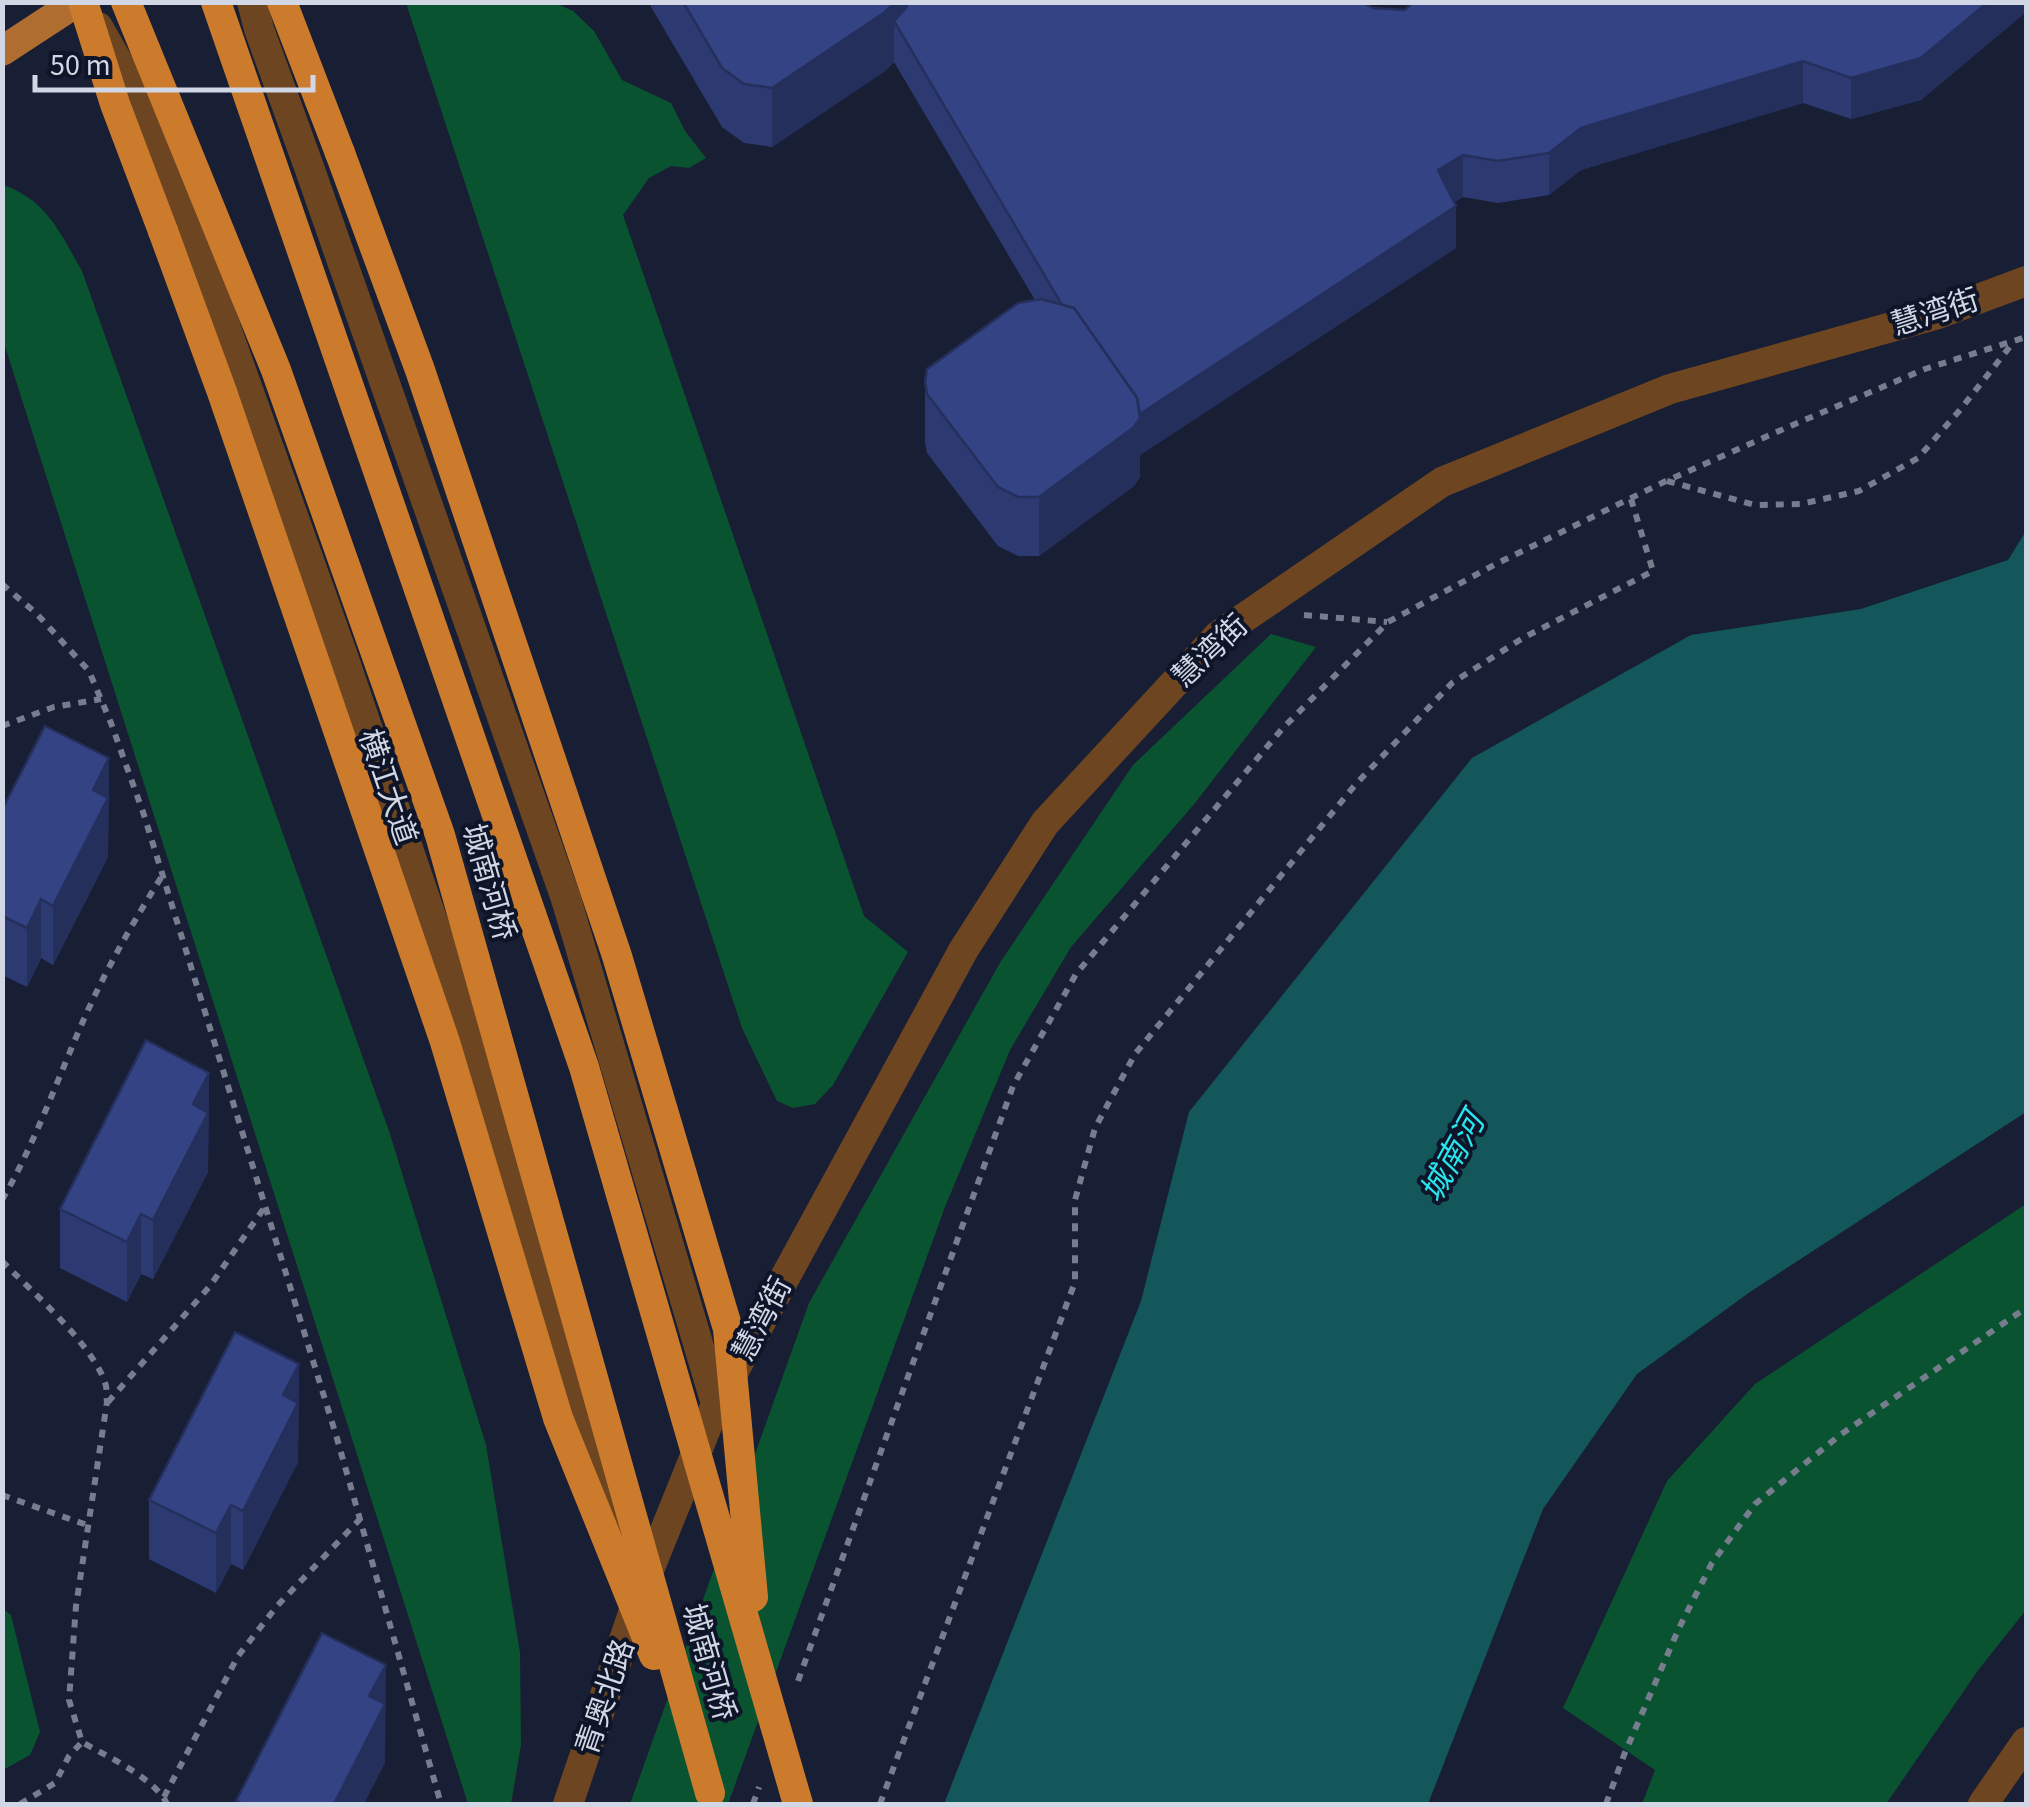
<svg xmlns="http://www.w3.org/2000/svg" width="2029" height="1807" viewBox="0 0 2029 1807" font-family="'Source Sans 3','Noto Sans SC',sans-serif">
<rect width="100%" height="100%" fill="#181e33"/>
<!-- green -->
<g fill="#0a5331">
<path d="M406 3H555L573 11 594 31 622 80 671 103 685 131 706 158 689 168 671 166 649 178 623 215 864 916 908 952 833 1085 815 1104 793 1108 777 1101 742 1028Z"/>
<path d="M3 185C47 200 60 233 82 271L389 1131 486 1445 520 1653 521 1745 511 1804H468L3 340Z"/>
<path d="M1271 634 1316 647 1195 803 1071 947 1010 1050 945 1207 728 1804H630L809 1303 1001 961 1133 765Z"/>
<path d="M2026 1204V1610L1979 1669 1886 1804H1642L1655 1770 1563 1708 1667 1481 1755 1384Z"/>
<path d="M2 1608 11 1615 40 1732 30 1755 3 1770Z"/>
</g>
<!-- water -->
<path fill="#13575a" d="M2026 531V1112L1750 1292 1637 1374 1543 1509 1428 1804H944L1141 1301 1189 1112 1472 758 1691 635 1861 609 2008 560Z"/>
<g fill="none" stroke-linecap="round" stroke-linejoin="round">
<!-- path -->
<g stroke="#777d8e" stroke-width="6" stroke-dasharray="8 8" stroke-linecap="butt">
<path d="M1667 481 1755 505 1801 504 1859 491 1918 458 1960 410 2012 344"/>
<path d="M2 584 37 614 89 671 111 723 144 815 336 1435 441 1804"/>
<path d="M1304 615 1387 622"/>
<path d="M2 726 54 707 101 699"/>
<path d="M2 1200C37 1140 59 1074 88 1010 109 964 135 919 162 876"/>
<path d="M2 1261C31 1291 96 1347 106 1386 107 1391 106 1397 107 1402L76 1606 69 1700 82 1742C106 1756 155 1778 167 1804"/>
<path d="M108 1402 210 1286 264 1208"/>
<path d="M2 1495 87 1525"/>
<path d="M798 1681 1013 1086 1076 974 1282 729 1388 622 1496 564 1666 481 1795 424 1925 369 2026 337"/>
<path d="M164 1797 238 1656 277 1606 360 1519"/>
<path d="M20 1804 55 1783 69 1756 82 1742"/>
<path d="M753 1804 759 1787"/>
<path d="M880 1804 1075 1282V1200L1095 1128 1135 1054 1355 785 1452 683 1523 638 1653 571 1631 499"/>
<path d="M1606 1804 1624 1755 1679 1628 1712 1563 1755 1504 1840 1435 2026 1308"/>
</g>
<!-- minor -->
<g stroke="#6d4520" stroke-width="30">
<path d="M252 2 259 29 309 167 566 899 716 1404"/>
<path d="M98 27 131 85 186 216 342 653 454 984 526 1235 622 1530"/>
<path d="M568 1804 641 1590 716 1404 964 949 1045 823 1219 635 1442 482 1670 389 1938 314 2026 281"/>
<path d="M1983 1804 2026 1742"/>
</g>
<!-- major -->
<path stroke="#af6d2f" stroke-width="30" d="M2 51 77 2"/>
<!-- highway -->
<g stroke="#cc7b2d" stroke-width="30">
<path d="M83 2 115 104 163 231"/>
<path d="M282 2 340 153"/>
</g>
<!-- highway-bridge -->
<g stroke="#cc7b2d" stroke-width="30">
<path d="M126 2 276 370 440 835 710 1793"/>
<path d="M216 2 584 1067 798 1804"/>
<path d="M340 153 420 370 617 956 728 1329 753 1597"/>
<path d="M163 231 222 392 445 1042 558 1418 654 1655"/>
</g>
</g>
<!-- wall -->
<g fill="#2d3a71">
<path d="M650 2H1362L1373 8 1405 10 2026 2V12L1921 100 1851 119 1803 103 1581 170 1549 195 1498 203 1463 197 1454 202 1456 248 1140 455V477L1134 486 1039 556H1018L998 546 927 453 925 442V382L1035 300 894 62 885 71 772 147 744 143 722 127 651 7Z"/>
<path d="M109 758 108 857 53 965 41 958 27 987 2 975V810Z"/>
<path d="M209 1073 208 1172 153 1279 141 1274 127 1302 60 1268V1209Z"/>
<path d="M299 1364 298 1462 243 1570 231 1564 216 1593 149 1559V1500Z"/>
</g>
<!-- shaded-wall -->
<g fill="#242f5c">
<path d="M895 2H917L894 21V62L885 71 772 147V88Z"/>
<path d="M1988 2H2026V12L1921 100 1851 119V78Z"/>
<path d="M1803 61V103L1581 170 1549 195V153L1581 128Z"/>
<path d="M1463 155V197L1438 211V170Z"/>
<path d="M1456 206V248L1140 455V477L1134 486 1039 556V497L1137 415Z"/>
<path d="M109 758 108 857 53 965V906L93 790Z"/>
<path d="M41 899V958L27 987V928Z"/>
<path d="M209 1073 208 1172 153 1279V1220L193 1104Z"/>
<path d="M141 1214V1274L127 1302V1242Z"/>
<path d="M299 1364 298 1462 243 1570V1511L283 1395Z"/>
<path d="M231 1505V1564L216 1593V1533Z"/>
<path d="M386 1665 385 1763 364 1804H334L369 1696Z"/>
</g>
<!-- building -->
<g fill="#344383" stroke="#242f5c" stroke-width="2.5">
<path d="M683 2H895L885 12 772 88 744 84 722 68Z"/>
<path d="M909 2H1362L1373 8 1405 10 1413 2H1988L1921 58 1851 78 1803 61 1581 128 1549 153 1498 161 1463 155 1438 170 1456 206 1140 414 1137 398 1074 308 1062 305 894 21 905 9Z"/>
<path d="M1041 299 1074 308 1137 398 1140 418 1134 427 1039 497H1018L998 487 927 394 925 382 927 369 1018 303Z"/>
<path d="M45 726 109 758 93 790 108 798 53 906 41 899 27 928 2 916V810Z"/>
<path d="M146 1040 209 1073 193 1104 208 1113 153 1220 141 1214 127 1242 60 1209Z"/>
<path d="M235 1332 299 1364 283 1395 298 1403 243 1511 231 1505 216 1533 149 1500Z"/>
<path d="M322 1633 386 1665 369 1696 385 1704 334 1804H243L236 1801Z"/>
</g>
<g text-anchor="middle" stroke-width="8" stroke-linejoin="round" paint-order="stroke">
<!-- street labels -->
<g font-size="30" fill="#d2d7e5" stroke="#0f1529">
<text transform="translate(1935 312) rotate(-18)" y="10">慧湾街</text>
<text transform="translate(1210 651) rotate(-43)" y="10">慧湾街</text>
<text transform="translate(388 787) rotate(71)" y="10">横江大道</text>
<text transform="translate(489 882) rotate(74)" y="10">城南河桥</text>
<text transform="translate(762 1319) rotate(-62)" y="10">慧湾街</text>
<text transform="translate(709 1662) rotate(74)" y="10">城南河桥</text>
<text transform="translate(605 1697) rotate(-71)" y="10">青奥北路</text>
</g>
<!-- water labels -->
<g font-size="32" font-style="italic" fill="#27e5ec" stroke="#0f1529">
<text transform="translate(1452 1157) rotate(-61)" y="11">城南河</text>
</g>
</g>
<!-- border -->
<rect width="2029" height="1807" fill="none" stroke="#d2d7e5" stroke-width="10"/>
<!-- scale -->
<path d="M35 75v15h278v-15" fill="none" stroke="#d2d7e5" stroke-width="5"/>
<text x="50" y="75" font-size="30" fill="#d2d7e5" stroke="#0f1529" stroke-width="8" paint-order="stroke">50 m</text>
</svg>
